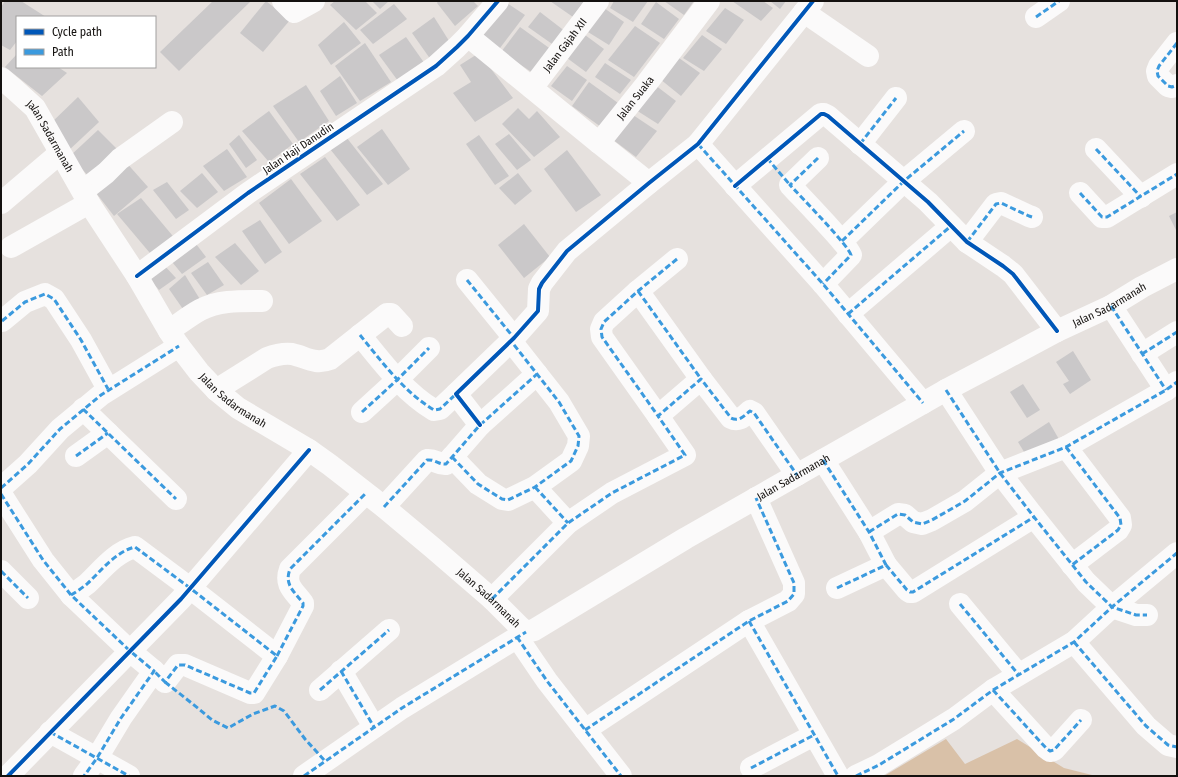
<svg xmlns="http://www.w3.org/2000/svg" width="1178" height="777" viewBox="0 0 1178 777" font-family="'Fira Sans Condensed',sans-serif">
<rect width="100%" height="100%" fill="#e6e1de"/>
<!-- forest -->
<path fill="#d9c1a8" d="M946 739 965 764 1017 739 1064 768 1096 776H884Z"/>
<!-- building -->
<g fill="#cac8c9">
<path d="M5 1H21L46 17H17V41L10 50 1 45V7Z"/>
<path d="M213 1H251L179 71 160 52Z"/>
<path d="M266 1 290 20 263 52 240 33Z"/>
<path d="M335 1H365L377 13 356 30 330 5Z"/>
<path d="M372 1H389L380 9Z"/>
<path d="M438 1H473L478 6 455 26 437 3Z"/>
<path d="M504 1 525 15 497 52 473 36Z"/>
<path d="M550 1H584L573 17Z"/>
<path d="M614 1H648L633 22 610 8Z"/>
<path d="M664 1H694L684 15Z"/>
<path d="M732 1H763L773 8 761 21Z"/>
<path d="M770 1H786L780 9Z"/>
<path d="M656 2 679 19 664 39 641 24Z"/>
<path d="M394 4 407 19 373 44 360 30Z"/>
<path d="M604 8 624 22 609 45 588 32Z"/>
<path d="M725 8 744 20 726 44 706 31Z"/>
<path d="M540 12 566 32 555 46 528 27Z"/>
<path d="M434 17 451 44 431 60 412 33Z"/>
<path d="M344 22 361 43 331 65 318 45Z"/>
<path d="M635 26 660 43 634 77 608 60Z"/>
<path d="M520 27 552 50 533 73 501 52Z"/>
<path d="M585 35 604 49 586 72 567 58Z"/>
<path d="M702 35 722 49 704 71 683 58Z"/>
<path d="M406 37 425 64 398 81 379 55Z"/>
<path d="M365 43 391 82 360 101 335 66Z"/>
<path d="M479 53 513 98 475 122 453 93 471 82 460 65Z"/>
<path d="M17 54V67H58L67 73 42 96 5 67Z"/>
<path d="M679 58 700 73 681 96 660 79Z"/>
<path d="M605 63 631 80 620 94 595 77Z"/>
<path d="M567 66 587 80 572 101 551 86Z"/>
<path d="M340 76 357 103 336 116 320 91Z"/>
<path d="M589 82 618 103 601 127 572 106Z"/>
<path d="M306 85 329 121 299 142 273 106Z"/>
<path d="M655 85 676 101 658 124 636 110Z"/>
<path d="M78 97 99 122 67 152 49 125Z"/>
<path d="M518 108 529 119 537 111 560 137 534 157 502 124Z"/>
<path d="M269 111 293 144 269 162 242 131Z"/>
<path d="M633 115 657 131 636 157 612 139Z"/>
<path d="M382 129 410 169 388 185 357 147Z"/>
<path d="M98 130 121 153 92 180 70 156Z"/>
<path d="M343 133 383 184 367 195 326 144Z"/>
<path d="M509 134 531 160 517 170 495 144Z"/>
<path d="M239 135 257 160 246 168 229 144Z"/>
<path d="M479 135 509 176 495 185 466 144Z"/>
<path d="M227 149 247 177 224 191 203 166Z"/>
<path d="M567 150 601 195 576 212 544 169Z"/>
<path d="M325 157 360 205 337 221 300 174Z"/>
<path d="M124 160 148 187 114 216 93 189Z"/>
<path d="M202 173 218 192 197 208 180 191Z"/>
<path d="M518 173 532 191 515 205 499 188Z"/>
<path d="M291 179 322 221 289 244 259 203Z"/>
<path d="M167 182 189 210 176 219 153 190Z"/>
<path d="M141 198 177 241 155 259 117 214Z"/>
<path d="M1177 212V232L1169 216Z"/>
<path d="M260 220 282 252 265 264 242 231Z"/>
<path d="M524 224 550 257 524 278 498 245Z"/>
<path d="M193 240 206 257 182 274 168 257Z"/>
<path d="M235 243 259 271 241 285 215 257Z"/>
<path d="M208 262 224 285 207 295 191 273Z"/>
<path d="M163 264 176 278 159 290 147 276Z"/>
<path d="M185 275 201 301 185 312 169 289Z"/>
<path d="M1073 351 1091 380 1070 394 1063 384 1069 381 1056 362Z"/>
<path d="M1023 384 1040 410 1027 418 1010 392Z"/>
<path d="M1049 422 1060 441 1029 460 1018 442Z"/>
</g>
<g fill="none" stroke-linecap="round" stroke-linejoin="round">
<!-- minor -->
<g stroke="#fbfafa" stroke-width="22">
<path d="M283 1 294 12 314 1"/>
<path d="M804 12 868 56"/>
<path d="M1036 17 1059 1"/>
<path d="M468 36 599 143"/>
<path d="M1177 43 1159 66 1157 71 1158 76 1168 86 1172 87 1177 85"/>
<path id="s1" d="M532 88 598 1"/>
<path d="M698 144 823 284 923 403"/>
<path d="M860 144 896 98"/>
<path d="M1096 149 1141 197"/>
<path d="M818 158 790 185C800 196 849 246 851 255L823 284"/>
<path id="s2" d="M649 183 599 143 647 83 709 1"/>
<path d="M735 186 821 114H824L828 116 928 202 967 242 1003 266 1013 274 1057 331"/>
<path d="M83 191 106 173 120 159 172 122"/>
<path d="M1080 193 1102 217H1107L1177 174"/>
<path d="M1 203 60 153"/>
<path d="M842 241 904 181 964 131"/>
<path d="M967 242 996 204 1001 203 1029 216 1032 217"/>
<path d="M11 247 89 203"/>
<path d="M677 259 638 291 604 322 601 329 602 337 658 416 701 379 731 418C739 422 744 416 750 411L754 413 797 475"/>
<path d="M137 276 248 193 282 170 436 66 457 47 468 36 498 1"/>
<path d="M467 280 514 338"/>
<path d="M638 291 701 379"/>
<path d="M1111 306 1166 390"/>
<path d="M848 314 951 226"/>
<path d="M2 321 25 302 45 294 54 299 81 340 108 389"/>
<path d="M169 331C179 324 189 316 200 310 219 300 241 301 262 301"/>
<path d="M360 335C382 362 404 392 434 410L440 409 456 394"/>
<path d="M1142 354 1177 332"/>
<path d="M216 390 267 358C275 355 283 353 292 354 306 357 315 365 330 359L387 314H391L402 326"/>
<path d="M946 390 1000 473 1034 517 1086 582 1112 607 1136 615H1147"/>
<path d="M83 409 176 499"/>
<path d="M362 412 397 380 429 348"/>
<path d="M480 425 456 394 514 338 538 311 539 289 542 283 567 251 649 183 698 144 813 1"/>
<path d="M1066 447 1120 518 1121 525 1118 530 1072 565"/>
<path d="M76 456 108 433"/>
<path d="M452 457 478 484 502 499 508 500 535 487 571 461 578 446 579 436 559 402 511 341"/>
<path d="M823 460 869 532 886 565"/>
<path d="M535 487 568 523"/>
<path d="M1 488 28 464 60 429 101 395 179 346"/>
<path d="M1 494 43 560 71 595 130 651 154 671 121 718 97 758 84 776"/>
<path d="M384 507 427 460C435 459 439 465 446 464L480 425 537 374"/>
<path d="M869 532 898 514 905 515 913 522 922 524 932 520 965 501 1000 473 1066 447 1166 390 1177 382"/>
<path d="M1 571 28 598"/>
<path d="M837 588 886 565 907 590 910 592H913L1034 517"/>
<path d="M71 595C76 592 82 588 87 584 101 571 115 552 135 547L190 588 277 656 254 693H250L185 665H178L165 682 154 671"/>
<path d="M492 599 568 523 612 493 685 455 658 416"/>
<path d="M960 604 1018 674"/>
<path d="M749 621 838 776"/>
<path d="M517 637 547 681 621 776"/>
<path d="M1074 642 1146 726 1168 745 1177 747"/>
<path d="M277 656 303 606V603C294 591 284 585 290 569L365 494"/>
<path d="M341 671 374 727"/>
<path d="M320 690 389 630"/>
<path d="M993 690 1046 748 1050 751 1054 750 1081 720"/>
<path d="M585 730 749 621 788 601 794 594V583L756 498"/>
<path d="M50 732 129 776"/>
<path d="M751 768 814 735"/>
<path d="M8 776 181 599 309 450"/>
<path d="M304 776 402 708 526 632"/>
<path d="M856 776 879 765 954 719 993 690 1074 642 1112 607 1177 553"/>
</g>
<!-- major -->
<path stroke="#fbfafa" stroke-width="22" id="s3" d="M1 78 14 89 35 108 89 203 137 276 169 331 179 346 199 372 216 390 238 408 309 450 330 465 384 507 433 548 492 599 520 627 526 632 534 630 686 538 946 390 1001 361 1057 331 1111 306 1142 287 1177 269"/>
<!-- quiet -->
<g stroke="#3b9ade" stroke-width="3" stroke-dasharray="6 3" stroke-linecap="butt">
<path d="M1036 17 1059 1"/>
<path d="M1177 43 1159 66 1157 71 1158 76 1168 86 1172 87 1177 85"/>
<path d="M698 144 823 284 923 403"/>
<path d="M860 144 896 98"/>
<path d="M1096 149 1141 197"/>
<path d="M767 158 790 185"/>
<path d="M818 158 790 185C800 196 849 246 851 255L823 284"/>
<path d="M1080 193 1102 217H1107L1177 174"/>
<path d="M842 241 904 181 964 131"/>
<path d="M967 242 996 204 1001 203 1029 216 1032 217"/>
<path d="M677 259 638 291 604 322 601 329 602 337 658 416 701 379 731 418C739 422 744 416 750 411L754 413 797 475"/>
<path d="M467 280 514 338"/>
<path d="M638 291 701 379"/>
<path d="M1111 306 1166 390"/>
<path d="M848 314 951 226"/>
<path d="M2 321 25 302 45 294 54 299 81 340 108 389"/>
<path d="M360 335C382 362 404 392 434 410L440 409 456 394"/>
<path d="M1142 354 1177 332"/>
<path d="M946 390 1000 473 1034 517 1086 582 1112 607 1136 615H1147"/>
<path d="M83 409 176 499"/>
<path d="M362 412 397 380 429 348"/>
<path d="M1066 447 1120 518 1121 525 1118 530 1072 565"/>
<path d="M76 456 108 433"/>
<path d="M452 457 478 484 502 499 508 500 535 487 571 461 578 446 579 436 559 402 511 341"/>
<path d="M823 460 869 532 886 565"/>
<path d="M535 487 568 523"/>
<path d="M1 488 28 464 60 429 101 395 179 346"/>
<path d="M1 494 43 560 71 595 130 651 154 671 121 718 97 758 84 776"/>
<path d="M384 507 427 460C435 459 439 465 446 464L480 425 537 374"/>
<path d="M869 532 898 514 905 515 913 522 922 524 932 520 965 501 1000 473 1066 447 1166 390 1177 382"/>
<path d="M1 571 28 598"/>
<path d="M837 588 886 565 907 590 910 592H913L1034 517"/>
<path d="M71 595C76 592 82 588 87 584 101 571 115 552 135 547L190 588 277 656 254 693H250L185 665H178L165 682 154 671"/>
<path d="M492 599 568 523 612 493 685 455 658 416"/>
<path d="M960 604 1018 674"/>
<path d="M749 621 838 776"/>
<path d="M517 637 547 681 621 776"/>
<path d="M1074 642 1146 726 1168 745 1177 747"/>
<path d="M277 656 303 606V603C294 591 284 585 290 569L365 494"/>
<path d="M341 671 374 727"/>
<path d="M165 682 199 709 212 720 228 728 253 714 275 706 284 711 305 739 325 761"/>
<path d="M320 690 389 630"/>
<path d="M993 690 1046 748 1050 751 1054 750 1081 720"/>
<path d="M585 730 749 621 788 601 794 594V583L756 498"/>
<path d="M50 732 129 776"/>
<path d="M751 768 814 735"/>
<path d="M304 776 402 708 526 632"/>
<path d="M856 776 879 765 954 719 993 690 1074 642 1112 607 1177 553"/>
</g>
<!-- cycleway casing -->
<g stroke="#fff" stroke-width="6">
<g id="cycleway">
<path d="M735 186 821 114H824L828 116 928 202 967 242 1003 266 1013 274 1057 331"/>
<path d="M137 276 248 193 282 170 436 66 457 47 468 36 498 1"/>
<path d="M480 425 456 394 514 338 538 311 539 289 542 283 567 251 649 183 698 144 813 1"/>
<path d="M8 776 181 599 309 450"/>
</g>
</g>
<!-- cycleway -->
<use href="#cycleway" stroke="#0057b8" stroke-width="4"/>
</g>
<g text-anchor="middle" stroke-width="3.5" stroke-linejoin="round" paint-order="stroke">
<!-- street labels -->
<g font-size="11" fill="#14110f" stroke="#fff">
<text dy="4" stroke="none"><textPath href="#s1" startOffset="54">Jalan Gajah XII</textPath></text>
<text dy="4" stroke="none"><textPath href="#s2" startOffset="122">Jalan Suaka</textPath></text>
<text dy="4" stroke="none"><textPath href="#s3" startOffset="77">Jalan Sadarmanah</textPath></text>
<text transform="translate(298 148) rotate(-34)" y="4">Jalan Haji Danudin</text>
<text dy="4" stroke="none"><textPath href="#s3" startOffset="1445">Jalan Sadarmanah</textPath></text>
<text dy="4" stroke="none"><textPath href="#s3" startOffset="401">Jalan Sadarmanah</textPath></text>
<text dy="4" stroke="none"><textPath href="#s3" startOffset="1085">Jalan Sadarmanah</textPath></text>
<text dy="4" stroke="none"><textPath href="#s3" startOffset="725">Jalan Sadarmanah</textPath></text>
</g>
</g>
<!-- border -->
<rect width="1178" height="777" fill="none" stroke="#14110f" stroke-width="4"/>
<!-- legend -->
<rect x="16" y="16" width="140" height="52" fill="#ffffff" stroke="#a1a09f"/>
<rect x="24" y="29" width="20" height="6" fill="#0057b8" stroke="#a1a09f"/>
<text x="52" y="36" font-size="12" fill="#14110f">Cycle path</text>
<rect x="24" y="49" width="20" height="6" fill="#3b9ade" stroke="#a1a09f"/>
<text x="52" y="56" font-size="12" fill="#14110f">Path</text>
</svg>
